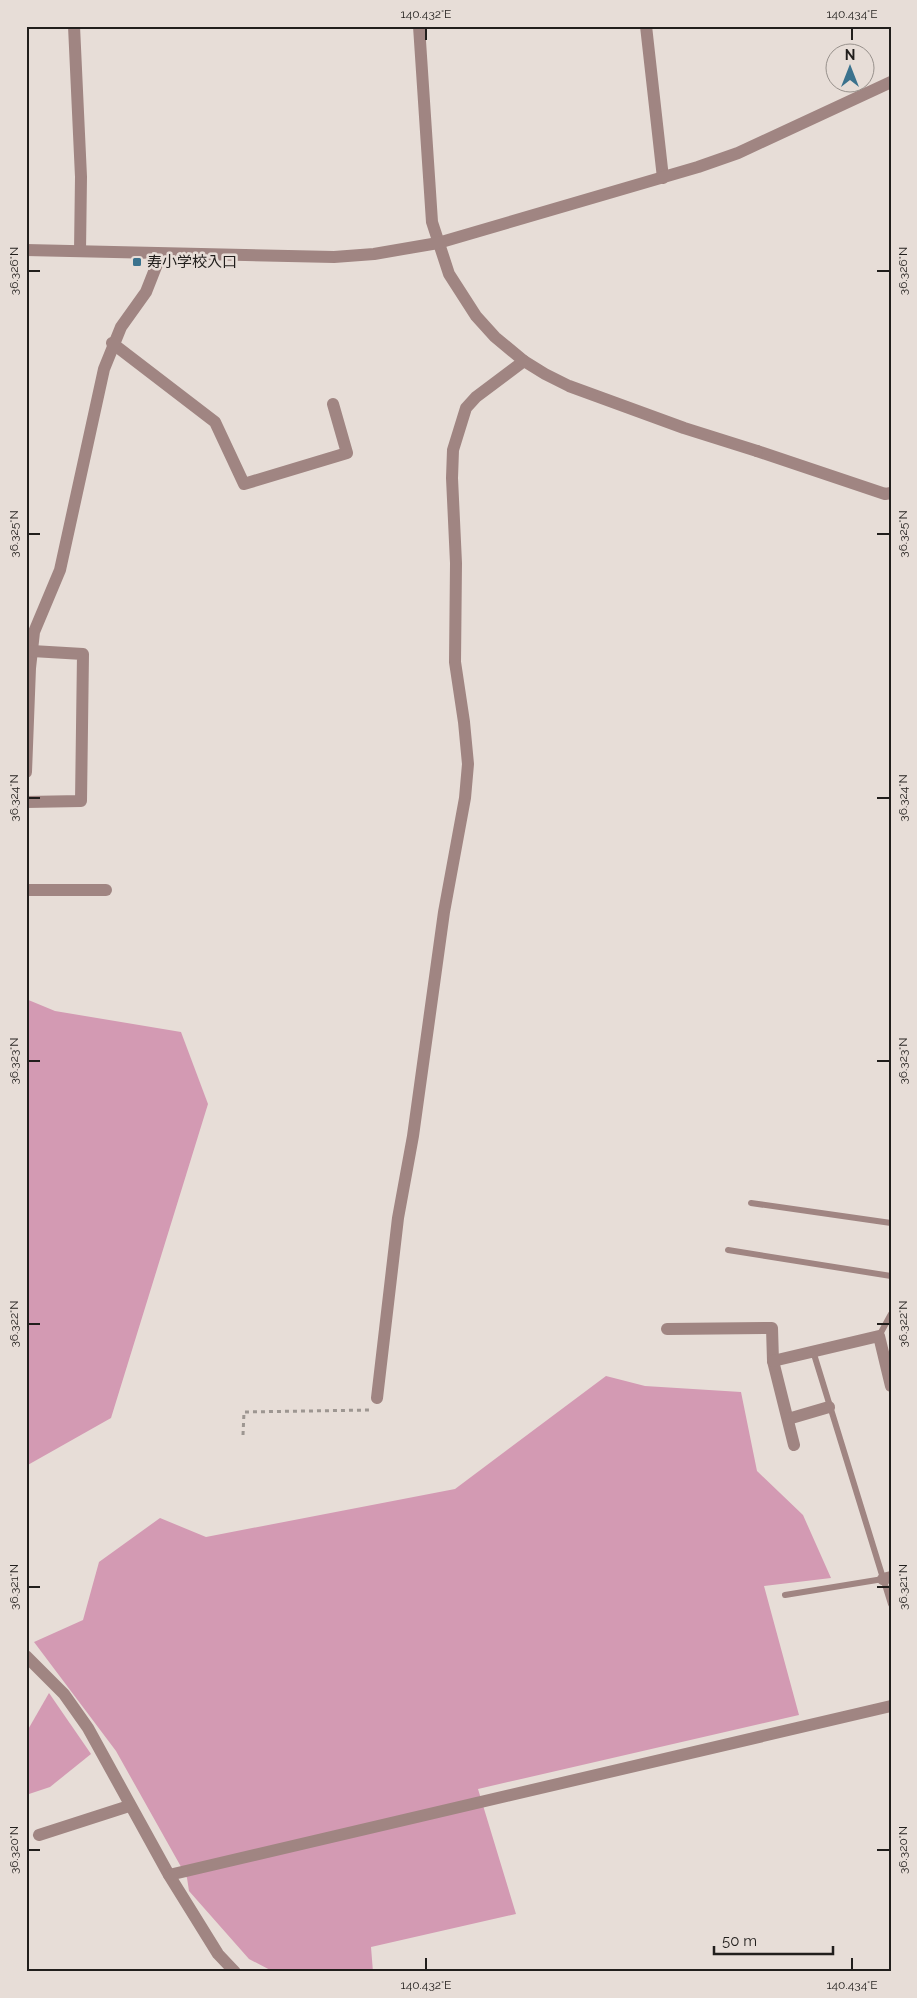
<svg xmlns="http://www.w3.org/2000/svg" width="917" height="1998" viewBox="0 0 917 1998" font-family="Raleway,'Noto Sans JP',sans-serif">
<rect width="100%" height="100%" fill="#e7ddd7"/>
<!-- forest -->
<g fill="#d39ab3">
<path d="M26 999 55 1011 181 1032 208 1104 111 1418 26 1466Z"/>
<path d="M606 1376 645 1386 741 1392 757 1471 803 1515 831 1578 764 1586 799 1715 478 1789 516 1914 371 1947 373 1972H274L249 1959 189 1891 187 1878 180 1865 116 1751 34 1642 83 1620 99 1562 160 1518 206 1537 455 1489Z"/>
<path d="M49 1693 91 1754 50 1787 26 1795V1733Z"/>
</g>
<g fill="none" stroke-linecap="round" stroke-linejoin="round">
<!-- path -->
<path stroke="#9d9691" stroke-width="3" stroke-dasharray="4 4" stroke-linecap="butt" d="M243 1435 244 1412 371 1410"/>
<!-- service -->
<g stroke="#a08582" stroke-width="6">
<path d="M751 1203 891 1223"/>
<path d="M728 1250 891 1276"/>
<path d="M879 1336 891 1314"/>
<path d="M813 1351 891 1604"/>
<path d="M785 1595 883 1579"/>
</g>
<!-- minor -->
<g stroke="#a08582" stroke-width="12">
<path d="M74 26 81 177 80 251"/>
<path d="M646 26 663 178"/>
<path d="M112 343 215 422 244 484 347 453 333 404"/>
<path d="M757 451 885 494 891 493"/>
<path d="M26 772 30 668 34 632 60 570 104 369 121 327 146 292 161 254"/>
<path d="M26 802 81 801 83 654 32 651"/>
<path d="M26 890H106"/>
<path d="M667 1329 772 1328 773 1361 794 1445"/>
<path d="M773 1361 879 1336 891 1386"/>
<path d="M377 1398 398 1218 413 1136 444 912 465 798 468 764 464 722 455 662 456 563 452 478 453 450 466 408 476 397 524 361"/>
<path d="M788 1419 829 1407"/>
<path d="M883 1579 891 1577"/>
<path d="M26 1656 64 1694 88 1728 169 1875 218 1954 235 1972"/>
<path d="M39 1835 129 1806"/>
<path d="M169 1875 891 1706"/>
</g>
<!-- tertiary -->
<g stroke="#a08582" stroke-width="12">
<path d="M419 26 432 222 449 274 476 316 495 337 524 361 545 374 569 386 684 428 757 451"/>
<path d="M26 250 334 257 374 254 438 243 698 167 738 153 891 82"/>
</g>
</g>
<!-- ticks -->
<path fill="none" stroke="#211e1c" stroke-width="2" d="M426 28V40M852 28V40M28 271H40M877 271H890M28 534H40M877 534H890M28 798H40M877 798H890M28 1061H40M877 1061H890M28 1324H40M877 1324H890M28 1587H40M877 1587H890M28 1850H40M877 1850H890M426 1958V1970M852 1958V1970"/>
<!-- markers -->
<rect fill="#3b728d" stroke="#e7ddd7" stroke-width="2" x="132" y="257" width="10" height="10" rx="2.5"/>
<g text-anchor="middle" stroke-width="5" stroke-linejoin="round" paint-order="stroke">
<!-- poi labels -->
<g font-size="15" fill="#211e1c" stroke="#e7ddd7" text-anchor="start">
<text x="147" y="267">寿小学校入口</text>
</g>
</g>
<!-- border -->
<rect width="917" height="1998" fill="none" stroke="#e7ddd7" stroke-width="55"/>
<!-- north arrow -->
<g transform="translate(850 68)"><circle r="24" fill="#e7ddd7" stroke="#98918c"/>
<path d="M0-4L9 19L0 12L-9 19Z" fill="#3b728d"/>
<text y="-8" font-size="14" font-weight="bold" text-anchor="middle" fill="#211e1c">N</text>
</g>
<!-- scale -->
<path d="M714 1946v8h119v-8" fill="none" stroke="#211e1c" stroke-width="2.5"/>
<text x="722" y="1946" font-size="15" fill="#211e1c" stroke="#e7ddd7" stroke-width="4" paint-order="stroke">50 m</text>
<rect x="28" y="28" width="862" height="1942" fill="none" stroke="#211e1c" stroke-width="2"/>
<g font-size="12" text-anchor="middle" fill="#211e1c">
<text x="426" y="18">140.432°E</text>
<text x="852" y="18">140.434°E</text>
<text transform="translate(14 271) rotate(-90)" y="4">36.326°N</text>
<text transform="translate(903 271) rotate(-90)" y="4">36.326°N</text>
<text transform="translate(14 534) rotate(-90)" y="4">36.325°N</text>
<text transform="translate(903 534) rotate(-90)" y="4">36.325°N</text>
<text transform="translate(14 798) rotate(-90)" y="4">36.324°N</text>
<text transform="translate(903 798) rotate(-90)" y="4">36.324°N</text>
<text transform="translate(14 1061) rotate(-90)" y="4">36.323°N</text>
<text transform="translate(903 1061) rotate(-90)" y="4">36.323°N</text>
<text transform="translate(14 1324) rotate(-90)" y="4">36.322°N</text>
<text transform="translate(903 1324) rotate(-90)" y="4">36.322°N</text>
<text transform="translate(14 1587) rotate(-90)" y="4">36.321°N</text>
<text transform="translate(903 1587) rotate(-90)" y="4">36.321°N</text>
<text transform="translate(14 1850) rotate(-90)" y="4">36.320°N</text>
<text transform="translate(903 1850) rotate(-90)" y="4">36.320°N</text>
<text x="426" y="1989">140.432°E</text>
<text x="852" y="1989">140.434°E</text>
</g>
</svg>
